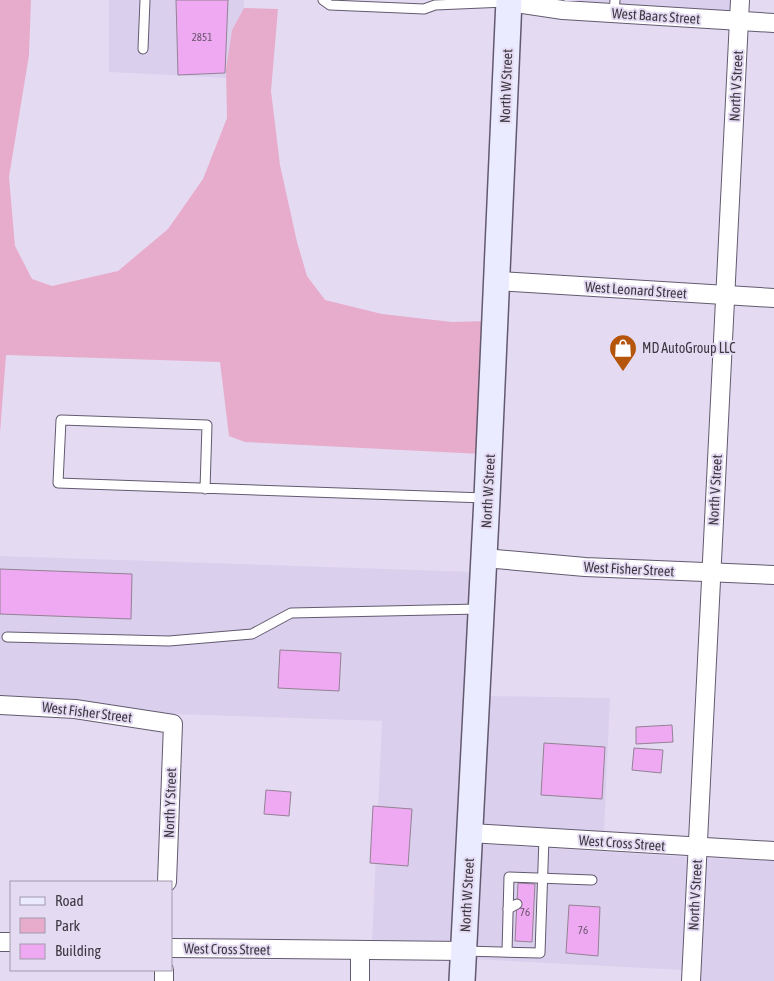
<svg xmlns="http://www.w3.org/2000/svg" width="774" height="981" viewBox="0 0 774 981" font-family="'Asap Condensed',sans-serif">
<rect width="100%" height="100%" fill="#e4dbf3"/>
<!-- built -->
<g fill="#dbcfee">
<path d="M109 0H244V8L232 30 226 78 109 72Z"/>
<path d="M564 0H732L731 11Z"/>
<path d="M0 556 475 572 456 941H372L382 721 172 714 76 699 0 695Z"/>
<path d="M486 696 610 698 604 832 479 824Z"/>
<path d="M478 844 688 857 683 970 472 959Z"/>
<path d="M705 858 774 861V981H700Z"/>
</g>
<!-- green -->
<path fill="#e7accb" d="M0 0H31L29 55 9 177 15 246 32 279 52 286 118 271 168 229 203 179 227 118 226 69 232 30 244 8 278 9 271 91 280 165 297 242 307 276 325 300 382 314 452 322 487 321 481 454 245 442 229 436 220 362 6 355 0 433Z"/>
<!-- building -->
<g fill="#efa9f2" stroke="#938294">
<path d="M176 0H228L225 73 178 75Z"/>
<path d="M0 569 132 574 131 619 0 614Z"/>
<path d="M280 650 341 653 339 691 278 688Z"/>
<path d="M672 725 673 742 636 744V727Z"/>
<path d="M544 743 605 747 602 799 541 795Z"/>
<path d="M634 748 663 750 661 773 632 770Z"/>
<path d="M266 790 291 792 289 816 264 814Z"/>
<path d="M373 806 412 809 408 866 370 863Z"/>
<path d="M518 883 535 884 532 942 515 941Z"/>
<path d="M569 905 600 907 598 956 566 953Z"/>
</g>
<g fill="none" stroke-linecap="round" stroke-linejoin="round">
<!-- lane casing -->
<g stroke="#635a6f" stroke-width="11">
<g id="lane">
<path d="M323 0 330 5 424 9 435 5 506 2"/>
<path d="M614 13 615 0"/>
<path d="M143 49 145 0"/>
<path d="M205 489 207 425 61 420 58 483 485 498"/>
<path d="M7 637 169 641 252 634 291 613 479 609"/>
<path d="M508 909 517 904"/>
<path d="M464 951 540 953 544 838"/>
<path d="M507 952 509 877 592 880"/>
</g>
</g>
<!-- street casing -->
<g stroke="#635a6f" stroke-width="20">
<g id="street">
<path d="M509 2 563 10 774 23"/>
<path d="M498 281 774 298"/>
<path d="M484 558 585 567 774 575"/>
<path d="M0 705 75 709 173 724 167 882"/>
<path d="M470 833 774 851"/>
<path d="M0 942H11"/>
<path d="M171 948 464 951"/>
<path d="M164 981V970"/>
<path d="M360 981V950"/>
<path d="M691 981 740 0"/>
</g>
</g>
<!-- secondary casing -->
<g stroke="#635a6f" stroke-width="28">
<path id="secondary" d="M462 981 487 498 509 0"/>
</g>
<!-- lane -->
<use href="#lane" stroke="#fff" stroke-width="9"/>
<!-- street -->
<use href="#street" stroke="#fff" stroke-width="18"/>
<!-- secondary -->
<use href="#secondary" stroke="#ebebff" stroke-width="25"/>
</g>
<!-- icons -->
<defs>
<g id="shop-pin" transform="scale(1.4375)"><path d="M0 17L-7.5 6A9.5 9.5 0 1 1 7.5 6Z" fill="#b5550c" stroke="#e4dbf3"/><path d="M-5-2.5h2.3a2.7 3.5 0 0 1 5.4 0H5L5.5 6h-11ZM-1.5-2.5h3a1.5 2.3 0 0 0-3 0Z" fill="#fff"/></g>
</defs>
<g fill-rule="evenodd">
<use href="#shop-pin" x="623" y="348"/>
</g>
<g text-anchor="middle" stroke-width="4" stroke-linejoin="round" paint-order="stroke">
<!-- number labels -->
<g font-size="11" fill="#6a556e">
<text x="202" y="41">2851</text>
<text x="525" y="916">76</text>
<text x="583" y="934">76</text>
</g>
<!-- street labels -->
<g font-size="14" fill="#3d3942" stroke="#e4dbf3">
<text transform="translate(656 16) rotate(4)" y="5">West Baars Street</text>
<text transform="translate(506 86) rotate(-88)" y="5">North W Street</text>
<text transform="translate(736 86) rotate(-87)" y="5">North V Street</text>
<text transform="translate(636 290) rotate(4)" y="5">West Leonard Street</text>
<text transform="translate(715 490) rotate(-87)" y="5">North V Street</text>
<text transform="translate(488 491) rotate(-87)" y="5">North W Street</text>
<text transform="translate(629 569) rotate(3)" y="5">West Fisher Street</text>
<text transform="translate(87 712) rotate(7)" y="5">West Fisher Street</text>
<text transform="translate(170 803) rotate(-88)" y="5">North Y Street</text>
<text transform="translate(622 843) rotate(4)" y="5">West Cross Street</text>
<text transform="translate(467 895) rotate(-87)" y="5">North W Street</text>
<text transform="translate(695 895) rotate(-87)" y="5">North V Street</text>
<text transform="translate(227 949) rotate(1)" y="5">West Cross Street</text>
</g>
<!-- poi labels -->
<g font-size="14" fill="#3d3942" stroke="#e4dbf3" text-anchor="start">
<text x="642" y="353">MD AutoGroup LLC</text>
</g>
</g>
<!-- legend -->
<rect x="10" y="881" width="162" height="90" fill="#e4dbf3" stroke="#a19aac"/>
<rect x="20" y="897" width="25" height="8" fill="#ebebff" stroke="#a19aac"/>
<text x="55" y="906" font-size="15" fill="#3d3942">Road</text>
<rect x="20" y="918" width="25" height="15" fill="#e7accb" stroke="#a19aac"/>
<text x="55" y="931" font-size="15" fill="#3d3942">Park</text>
<rect x="20" y="944" width="25" height="15" fill="#efa9f2" stroke="#a19aac"/>
<text x="55" y="956" font-size="15" fill="#3d3942">Building</text>
</svg>
